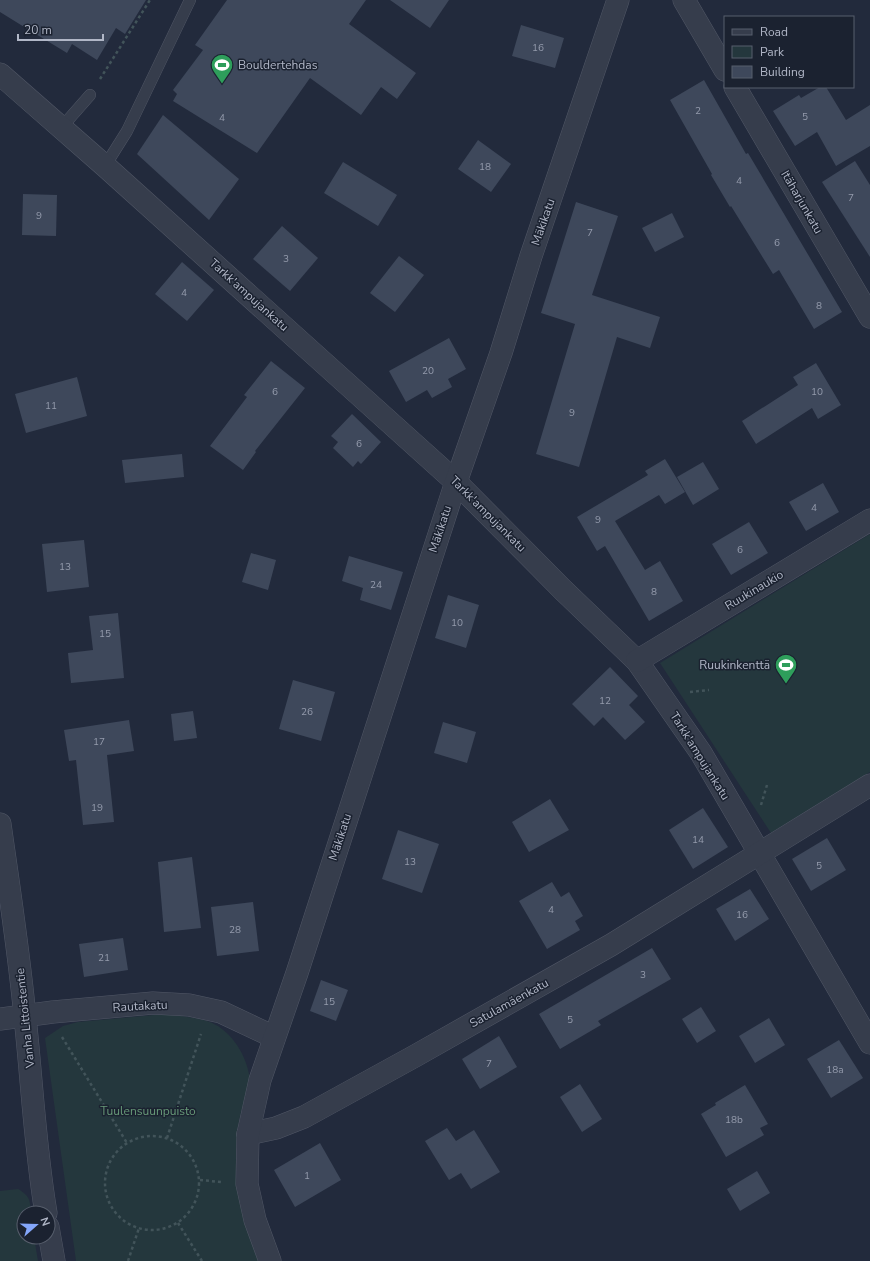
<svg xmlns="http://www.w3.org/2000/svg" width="870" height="1261" viewBox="0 0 870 1261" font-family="'Nunito Sans',sans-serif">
<rect width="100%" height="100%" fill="#222a3c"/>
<!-- green -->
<g fill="#24373d">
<path d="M870 534V772L771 833 660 663Z"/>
<path d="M165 1014C179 1016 194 1017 207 1021 229 1028 245 1052 249 1074 251 1080 249 1089 248 1095 247 1100 244 1104 242 1109 237 1124 236 1148 236 1164 237 1200 247 1228 260 1261H76L45 1038 63 1026 78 1022Z"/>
<path d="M18 1189C30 1196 30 1200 31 1213H24V1237H34L38 1261H0V1191Z"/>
</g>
<!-- building -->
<g fill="#3e485b">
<path d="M0 0H146L125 34 116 28 97 60 72 44 67 53 21 25 0 12Z"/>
<path d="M227 0H366L349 24 416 73 397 99 381 87 361 115 310 78 257 153 173 101 177 94 173 90 203 50 195 45Z"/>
<path d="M390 0H449L430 28Z"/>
<path d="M521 25 564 38 555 68 512 56Z"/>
<path d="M704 80 746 154 748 153 842 312 814 329 779 270 773 274 731 206 730 207 711 175 712 174 670 100Z"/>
<path d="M820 87H826L846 120 870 105V146L836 166 817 132 795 146 773 111 799 95 801 98Z"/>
<path d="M163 115 239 179 209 220 137 154Z"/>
<path d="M478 140 511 164 491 192 458 169Z"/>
<path d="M855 161 870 185V257L822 182Z"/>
<path d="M343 162 397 195 378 226 324 193Z"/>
<path d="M23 194 57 195 56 236 22 235Z"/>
<path d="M576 202 618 216 592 295 660 317 650 348 617 337 579 467 536 454 575 324 541 313Z"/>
<path d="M672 213 684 237 655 252 642 228Z"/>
<path d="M282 226 318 258 290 291 253 259Z"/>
<path d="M399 256 424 275 395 312 370 293Z"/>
<path d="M182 262 214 290 187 321 155 294Z"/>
<path d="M449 338 466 369 448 379 452 387 432 398 427 390 406 402 389 371Z"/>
<path d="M271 361 305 388 255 451 256 452 243 470 210 446 247 397 244 395Z"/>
<path d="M816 363 841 405 818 419 812 408 756 444 742 421 798 385 793 377Z"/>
<path d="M77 377 87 416 26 433 15 394Z"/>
<path d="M352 414 381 442 361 464 358 461 353 467 333 448 338 442 331 436Z"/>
<path d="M182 454 184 477 125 483 122 460Z"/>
<path d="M665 459 685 492 665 504 659 495 615 521 645 570 660 561 683 601 649 621 605 546 597 551 577 517 648 475 645 471Z"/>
<path d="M703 462 719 489 693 505 677 477Z"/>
<path d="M823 483 839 512 806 531 789 502Z"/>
<path d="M749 522 768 553 731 575 712 544Z"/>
<path d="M84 540 89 587 47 592 42 544Z"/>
<path d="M251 553 276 560 268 590 242 582Z"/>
<path d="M349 556 403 572 391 610 360 600 363 588 342 581Z"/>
<path d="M448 595 479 605 466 648 435 638Z"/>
<path d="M118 613 124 678 71 683 68 653 93 650 89 616Z"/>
<path d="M610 667 638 696 629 705 645 722 625 740 603 717 594 726 572 704Z"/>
<path d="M293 680 335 692 321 741 279 729Z"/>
<path d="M193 711 197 738 174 741 171 714Z"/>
<path d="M129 720 134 751 107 755 114 822 83 825 76 760 69 761 64 730Z"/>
<path d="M443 722 476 732 467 763 434 753Z"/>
<path d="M550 799 569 830 529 852 512 822Z"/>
<path d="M703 808 728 847 693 869 669 830Z"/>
<path d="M398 830 439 844 422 893 382 879Z"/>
<path d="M827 838 846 870 811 891 792 859Z"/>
<path d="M192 857 201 928 164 932 158 862Z"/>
<path d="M552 882 561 897 569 892 583 916 575 921 580 930 547 949 519 901Z"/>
<path d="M750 889 769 919 735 941 716 909Z"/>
<path d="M253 902 259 951 217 956 211 907Z"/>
<path d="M123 938 128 970 84 977 79 944Z"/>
<path d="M652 948 671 979 598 1021 601 1025 560 1049 539 1014Z"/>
<path d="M321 980 348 990 336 1021 310 1011Z"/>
<path d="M701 1007 716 1031 697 1043 682 1019Z"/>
<path d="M769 1018 785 1045 755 1063 739 1036Z"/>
<path d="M499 1036 517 1067 480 1089 462 1059Z"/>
<path d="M839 1040 863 1078 831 1098 807 1059Z"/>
<path d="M580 1084 602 1119 582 1132 560 1097Z"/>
<path d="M745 1085 768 1124 760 1128 764 1135 726 1157 701 1114 716 1105 715 1103Z"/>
<path d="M447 1128 456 1141 474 1130 500 1172 471 1189 461 1173 449 1180 425 1141Z"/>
<path d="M320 1143 341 1180 295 1207 274 1170Z"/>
<path d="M757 1171 770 1193 740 1211 727 1189Z"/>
</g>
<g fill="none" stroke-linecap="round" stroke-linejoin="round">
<!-- service casing -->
<g stroke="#515766" stroke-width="12">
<g id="service">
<path d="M61 128 90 95"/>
<path d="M105 166 127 131 190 0"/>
</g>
</g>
<!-- minor casing -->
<g stroke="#515766" stroke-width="23">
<g id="minor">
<path d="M684 0 725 70"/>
<path d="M0 74 105 166 456 482 563 590 637 661 701 753 870 1043"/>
<path d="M735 87 870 317"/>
<path d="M637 661 870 520"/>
<path d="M0 824C9 888 19 952 25 1017 32 1082 35 1148 46 1213"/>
<path d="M0 1019 53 1012 153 1003 189 1005 221 1012 274 1037"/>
<path d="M248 1134 276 1128 304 1117 415 1056 611 945 870 785"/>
<path d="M48 1227 54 1261"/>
<path d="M270 1261 255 1220 247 1184 248 1134 260 1080 297 973 456 482 501 353 531 256 618 0"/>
</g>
</g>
<!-- path -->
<g stroke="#42545a" stroke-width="2.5" stroke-dasharray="3 3" stroke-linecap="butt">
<path d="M100 79 150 0"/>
<path d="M690 692 709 690"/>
<path d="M761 805 767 785"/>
<path d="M62 1037 127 1143"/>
<circle cx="152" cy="1183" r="47"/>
<path d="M167 1138 201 1034"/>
<path d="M200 1180 221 1182"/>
<path d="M178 1223 202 1261"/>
<path d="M128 1261 139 1228"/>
</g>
<!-- service -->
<use href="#service" stroke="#363d4c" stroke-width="11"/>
<!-- minor -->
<use href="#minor" stroke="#363d4c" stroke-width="22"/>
</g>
<!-- icons -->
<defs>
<g id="stadium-pin" transform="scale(1.15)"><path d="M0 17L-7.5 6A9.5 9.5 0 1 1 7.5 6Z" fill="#2e9e5b" stroke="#1b2230"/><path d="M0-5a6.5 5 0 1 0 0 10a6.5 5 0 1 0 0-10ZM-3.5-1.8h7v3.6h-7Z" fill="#fff"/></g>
</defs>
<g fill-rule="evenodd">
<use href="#stadium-pin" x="222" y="65"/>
<use href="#stadium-pin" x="786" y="665"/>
</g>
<g text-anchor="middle" stroke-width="3" stroke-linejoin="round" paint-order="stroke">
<!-- number labels -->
<g font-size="10" fill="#949bac">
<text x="538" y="51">16</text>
<text x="698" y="114">2</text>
<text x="805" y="120">5</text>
<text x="222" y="121">4</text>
<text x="485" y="170">18</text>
<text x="739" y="184">4</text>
<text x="851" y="201">7</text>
<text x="39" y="219">9</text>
<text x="590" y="236">7</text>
<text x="777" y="246">6</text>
<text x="286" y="262">3</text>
<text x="184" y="296">4</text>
<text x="819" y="309">8</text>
<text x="428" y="374">20</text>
<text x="275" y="395">6</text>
<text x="817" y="395">10</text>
<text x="51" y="409">11</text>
<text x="572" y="416">9</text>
<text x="359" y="447">6</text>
<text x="814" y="511">4</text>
<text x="598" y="523">9</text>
<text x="740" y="553">6</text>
<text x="65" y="570">13</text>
<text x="376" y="588">24</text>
<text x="654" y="595">8</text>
<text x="457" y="626">10</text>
<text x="105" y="637">15</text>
<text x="605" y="704">12</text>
<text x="307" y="715">26</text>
<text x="99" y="745">17</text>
<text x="97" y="811">19</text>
<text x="698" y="843">14</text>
<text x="410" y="865">13</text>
<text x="819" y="869">5</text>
<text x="551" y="913">4</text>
<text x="742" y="918">16</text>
<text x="235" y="933">28</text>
<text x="104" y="961">21</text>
<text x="643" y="978">3</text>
<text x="329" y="1005">15</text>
<text x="570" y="1023">5</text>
<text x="489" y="1067">7</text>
<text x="835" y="1073">18a</text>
<text x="734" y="1123">18b</text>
<text x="307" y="1179">1</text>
</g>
<!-- poi labels -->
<g font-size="12" fill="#b1b7c7" stroke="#1b2230" text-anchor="start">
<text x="238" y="69">Bouldertehdas</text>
<text x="770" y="669" text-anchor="end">Ruukinkenttä</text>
</g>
<!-- street labels -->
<g font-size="12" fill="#b1b7c7" stroke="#1b2230">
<text transform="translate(802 202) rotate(60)" y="4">Itäharjunkatu</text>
<text transform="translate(543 222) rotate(-71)" y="4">Mäkikatu</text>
<text transform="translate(249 295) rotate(42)" y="4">Tarkk'ampujankatu</text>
<text transform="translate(488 514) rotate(45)" y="4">Tarkk'ampujankatu</text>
<text transform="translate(440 529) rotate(-72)" y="4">Mäkikatu</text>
<text transform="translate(754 590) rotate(-31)" y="4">Ruukinaukio</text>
<text transform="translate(700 756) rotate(58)" y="4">Tarkk'ampujankatu</text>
<text transform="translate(340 837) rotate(-72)" y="4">Mäkikatu</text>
<text transform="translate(509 1003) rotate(-29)" y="4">Satulamäenkatu</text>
<text transform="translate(140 1006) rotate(-3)" y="4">Rautakatu</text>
<text transform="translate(25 1018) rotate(-96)" y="4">Vanha Littoistentie</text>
</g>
<!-- park labels -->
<g font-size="12" fill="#679978" stroke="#1b2230">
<text x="148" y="1115">Tuulensuunpuisto</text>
</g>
</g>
<!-- legend -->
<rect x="724" y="16" width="130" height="72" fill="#1b2230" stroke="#575e6c"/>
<rect x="732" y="29" width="20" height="6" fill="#363d4c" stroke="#575e6c"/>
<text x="760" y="36" font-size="12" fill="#b1b7c7">Road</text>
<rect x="732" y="46" width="20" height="12" fill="#24373d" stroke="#575e6c"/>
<text x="760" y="56" font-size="12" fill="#b1b7c7">Park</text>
<rect x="732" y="66" width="20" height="12" fill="#3e485b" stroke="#575e6c"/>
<text x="760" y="76" font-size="12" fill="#b1b7c7">Building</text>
<!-- north arrow -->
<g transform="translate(36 1225) rotate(70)"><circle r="19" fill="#1b2230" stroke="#575e6c"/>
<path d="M0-3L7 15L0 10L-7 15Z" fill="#84a6fa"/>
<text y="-6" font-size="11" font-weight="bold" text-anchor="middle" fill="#b1b7c7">N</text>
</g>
<!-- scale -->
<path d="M18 34v6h85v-6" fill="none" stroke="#b1b7c7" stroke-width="2"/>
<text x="24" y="34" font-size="12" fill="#b1b7c7" stroke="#1b2230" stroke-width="3" paint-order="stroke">20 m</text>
</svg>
